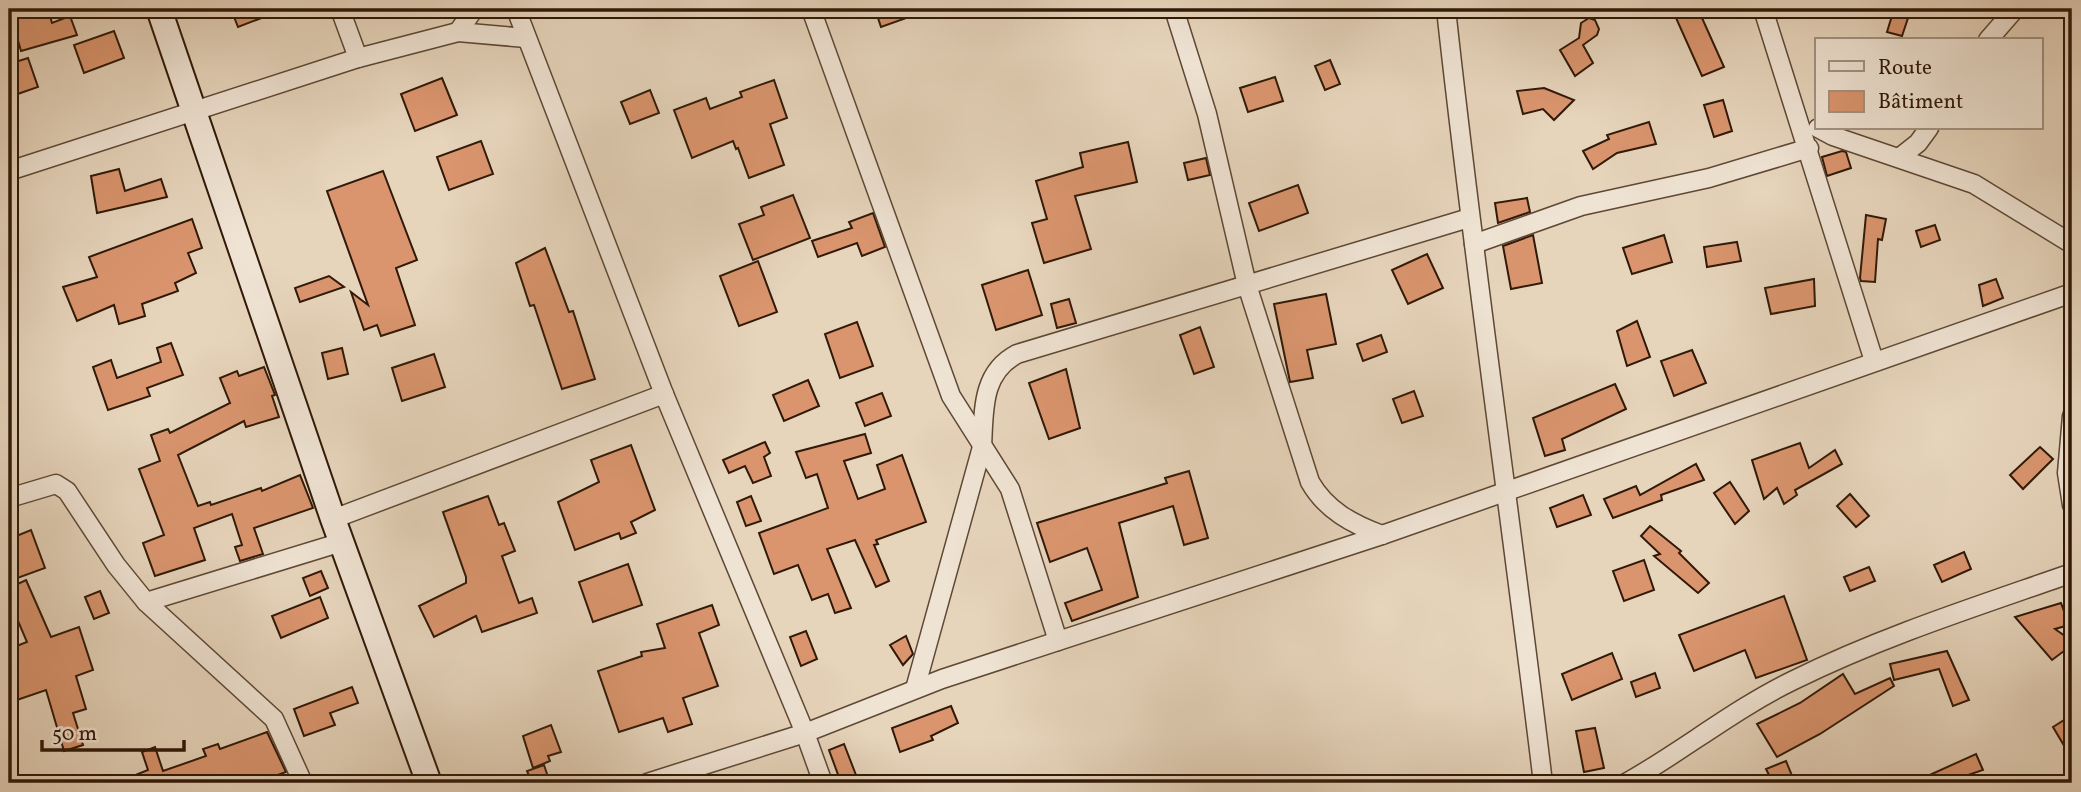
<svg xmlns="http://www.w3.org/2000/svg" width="2081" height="792" viewBox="0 0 2081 792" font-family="Vollkorn,serif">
<rect width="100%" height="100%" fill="#e6d4bb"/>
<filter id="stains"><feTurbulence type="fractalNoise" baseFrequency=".00286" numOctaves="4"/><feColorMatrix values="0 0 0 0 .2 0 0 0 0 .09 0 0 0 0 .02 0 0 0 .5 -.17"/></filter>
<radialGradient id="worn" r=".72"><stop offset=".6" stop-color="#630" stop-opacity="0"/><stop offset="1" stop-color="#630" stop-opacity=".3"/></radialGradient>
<!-- building -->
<g fill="#da956e" stroke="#301908" stroke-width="2">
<path d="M9 9H48L52 23 70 16 77 35 21 51Z"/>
<path d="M231 9H282V10L238 27Z"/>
<path d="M875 9H925L926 11 881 27Z"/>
<path d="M1672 9H1698L1724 67 1702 76Z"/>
<path d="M1894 9H1911L1902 36 1887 32Z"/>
<path d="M1589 18 1595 20 1599 29 1597 35 1583 45 1593 63 1575 76 1560 50 1579 38 1581 23Z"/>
<path d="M114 31 124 58 84 73 74 45Z"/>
<path d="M28 58 38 87 9 97V64Z"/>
<path d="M1330 60 1340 84 1325 90 1315 66Z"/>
<path d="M1275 77 1283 101 1248 112 1240 88Z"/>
<path d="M442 78 457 115 415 131 401 94Z"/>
<path d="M774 80 787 118 770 124 784 165 749 178 738 148 736 149 733 141 692 158 674 110 706 98 710 109 742 97 740 92Z"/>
<path d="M1544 88 1574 100 1554 120 1543 109 1523 114 1517 91Z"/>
<path d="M650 90 659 113 630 124 621 102Z"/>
<path d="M1723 100 1732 131 1714 137 1704 105Z"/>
<path d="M1649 122 1656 144 1617 153 1593 169 1583 151 1609 139 1607 135Z"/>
<path d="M481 141 493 174 449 190 437 157Z"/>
<path d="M1128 142 1137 182 1075 196 1091 249 1044 263 1032 223 1047 219 1036 181 1083 167 1080 153Z"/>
<path d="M1842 151 1846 152 1851 168 1827 176 1822 157Z"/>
<path d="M1206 158 1210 175 1188 180 1184 163Z"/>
<path d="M119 169 125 191 161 179 167 197 97 213 91 176Z"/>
<path d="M383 171 417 260 396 268 415 325 381 336 377 325 364 330 351 292 368 305 327 191Z"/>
<path d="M1298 185 1308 213 1259 231 1249 203Z"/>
<path d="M793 195 810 238 753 260 739 224 764 215 761 207Z"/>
<path d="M1527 198 1530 212 1498 223 1495 203Z"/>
<path d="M873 213 885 247 862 256 857 243 818 257 812 241 852 228 849 222Z"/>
<path d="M1866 215 1886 219 1882 240 1878 239 1875 282 1861 281 1860 278Z"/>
<path d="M192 219 202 248 188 253 196 273 175 283 178 291 142 304 145 316 119 324 114 305 77 321 63 287 97 277 89 257Z"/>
<path d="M1935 225 1940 240 1921 247 1916 231Z"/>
<path d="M1533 235 1542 283 1511 289 1503 246Z"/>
<path d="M1664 235 1672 262 1632 274 1623 248Z"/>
<path d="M1737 242 1741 261 1707 267 1704 247Z"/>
<path d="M545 248 569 312 573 311 595 379 562 389 534 305 530 306 516 263Z"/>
<path d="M1427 254 1443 288 1408 304 1392 270Z"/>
<path d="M758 261 777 312 739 326 720 276Z"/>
<path d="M1028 270 1042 315 996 330 982 285Z"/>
<path d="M329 276 344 287 300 302 295 288Z"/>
<path d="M1814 279 1815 306 1771 314 1765 288Z"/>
<path d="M1996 279 2003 298 1983 306 1979 285Z"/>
<path d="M1326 294 1336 344 1307 350 1313 378 1290 382 1274 304Z"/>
<path d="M1069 299 1076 323 1057 328 1051 304Z"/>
<path d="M1637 321 1650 357 1627 366 1617 331Z"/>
<path d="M857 322 873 366 840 378 825 334Z"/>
<path d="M1200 327 1214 367 1194 374 1180 335Z"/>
<path d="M1381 335 1387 352 1363 361 1357 344Z"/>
<path d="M171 343 183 375 147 388 150 396 108 410 93 367 111 360 117 378 161 362 157 348Z"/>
<path d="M342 348 348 374 328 379 322 353Z"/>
<path d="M1692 350 1706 383 1674 396 1661 361Z"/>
<path d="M434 354 445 387 402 401 392 368Z"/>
<path d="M264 367 275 395 272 396 279 417 246 427 244 421 178 455 198 506 210 502 211 505 261 488 262 491 300 475 313 508 254 528 263 554 240 561 235 547 242 545 232 514 194 528 205 560 155 576 143 543 164 535 139 469 160 461 151 435 168 429 170 433 230 403 220 378 237 371 239 376Z"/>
<path d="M1066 369 1080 428 1049 439 1029 383Z"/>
<path d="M808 380 819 406 784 421 773 395Z"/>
<path d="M1615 384 1626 409 1562 439 1565 450 1545 456 1533 418Z"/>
<path d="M1414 391 1423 416 1402 423 1393 399Z"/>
<path d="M882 393 891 416 865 426 856 403Z"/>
<path d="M865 434 871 453 844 461 858 499 885 489 877 465 902 455 926 522 876 540 878 544 874 545 889 581 876 587 855 540 827 549 851 608 835 613 828 594 812 600 798 565 774 574 759 533 828 508 817 474 806 478 796 452Z"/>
<path d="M765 442 770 453 764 457 771 476 753 483 745 466 729 473 723 460Z"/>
<path d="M1800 443 1809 468 1835 450 1842 464 1795 490 1797 495 1784 504 1777 488 1764 499 1752 460Z"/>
<path d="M631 445 655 510 631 522 636 533 621 539 619 533 575 550 558 502 599 482 591 460Z"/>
<path d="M2040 447 2053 459 2023 489 2010 475Z"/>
<path d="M1696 464 1704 480 1661 495 1662 500 1613 518 1604 499 1636 486 1640 495Z"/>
<path d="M1189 471 1208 538 1184 545 1173 506 1119 523 1138 597 1072 621 1065 603 1102 590 1087 548 1050 562 1037 523 1167 483 1165 478Z"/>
<path d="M1730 482 1749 511 1735 524 1714 493Z"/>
<path d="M1850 494 1869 516 1856 527 1837 506Z"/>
<path d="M1583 495 1591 515 1557 527 1550 508Z"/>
<path d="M488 496 499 525 504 523 515 551 502 556 519 603 532 598 537 613 482 632 476 616 434 637 419 606 466 583V577L443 512Z"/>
<path d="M751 496 761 521 746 526 737 502Z"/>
<path d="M1650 526 1681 551 1679 553 1709 583 1698 593 1654 556 1660 554 1641 536Z"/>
<path d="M31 530 45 568 12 580 9 570V539Z"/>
<path d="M1964 552 1971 569 1942 582 1934 565Z"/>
<path d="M1644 560 1654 590 1624 601 1613 571Z"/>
<path d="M628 564 642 605 593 622 579 582Z"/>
<path d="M1869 567 1875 581 1850 591 1844 577Z"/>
<path d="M321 571 328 588 310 596 303 578Z"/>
<path d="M26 580 51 637 79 627 93 670 76 676 86 709 73 713 83 745 64 751 46 690 17 700 9 677V649L27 642 9 600V588Z"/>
<path d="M100 591 109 613 94 619 85 597Z"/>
<path d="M1784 596 1807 660 1756 678 1745 650 1694 671 1679 635Z"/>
<path d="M320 597 328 618 281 638 272 616Z"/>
<path d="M2061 603 2069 625 2055 629 2072 641V645L2052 660 2015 617Z"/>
<path d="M712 605 719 625 699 633 718 686 683 698 692 724 668 732 663 718 619 732 598 671 642 656 641 652 665 648 657 624Z"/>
<path d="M806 631 817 659 801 666 790 637Z"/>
<path d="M906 636 913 654 903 665 890 645Z"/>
<path d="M1947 651 1969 700 1953 706 1939 669 1894 680 1890 664Z"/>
<path d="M1612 653 1622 679 1572 700 1562 674Z"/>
<path d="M1655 673 1660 688 1636 697 1631 682Z"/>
<path d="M1843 674 1855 694 1890 678 1894 686 1820 734 1777 757 1757 724 1800 703Z"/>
<path d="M352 687 358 703 330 713 335 725 304 736 294 709Z"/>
<path d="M951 706 958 723 931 736 933 740 900 752 892 728Z"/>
<path d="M2072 715V759L2053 727Z"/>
<path d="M551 725 561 752 548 756 550 761 533 768 523 736Z"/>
<path d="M1595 728 1604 768 1584 772 1576 731Z"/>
<path d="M267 732 286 772 256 783H116L148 770 142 752 155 747 163 771 206 756 203 749 218 744 220 749Z"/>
<path d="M844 744 856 775 840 780 829 750Z"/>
<path d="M1976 754 1983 770 1959 778 1961 783H1912Z"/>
<path d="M1786 761 1795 783H1773L1766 769Z"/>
<path d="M544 765 550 783H532L527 771Z"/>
</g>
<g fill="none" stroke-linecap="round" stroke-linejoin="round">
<!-- minor casing -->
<g stroke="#5e4835" stroke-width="21">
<g id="minor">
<path d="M340 9 358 58"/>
<path d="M516 9 664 394 805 733 823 783"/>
<path d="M811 9 951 396 1010 489 1058 641"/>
<path d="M1174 9 1207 114 1247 285 1310 482C1326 510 1352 524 1382 535"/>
<path d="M1446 9C1474 267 1512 525 1543 783"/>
<path d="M1763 9 1874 361"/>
<path d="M458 32 474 9"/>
<path d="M1988 40 2015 9"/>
<path d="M1818 128 1833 136 1974 184 2072 244"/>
<path d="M1899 158 1918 143 1929 128"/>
<path d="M9 171 358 58 458 32 526 38"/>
<path d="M1474 244 1581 206 1709 178 1809 148"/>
<path d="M2072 416 2067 473 2072 505"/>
<path d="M9 498 56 484 67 491 116 565 146 602 342 542"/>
<path d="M333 519 664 394"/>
<path d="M146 602 274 719 303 783"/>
<path d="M915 689 982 447C984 411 981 373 1017 354L1469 218"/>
<path d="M647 783 805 733 942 679 1382 535 2072 293"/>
<path d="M1626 783C1683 751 1734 709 1794 680 1883 636 1978 606 2072 573"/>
</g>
</g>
<!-- secondary casing -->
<g stroke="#301908" stroke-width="28">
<path id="secondary" d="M159 9 333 519 429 783"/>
</g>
<!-- minor -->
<use href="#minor" stroke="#efe3d3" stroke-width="18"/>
<!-- secondary -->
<use href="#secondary" stroke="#efe3d3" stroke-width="24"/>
</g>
<!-- margin -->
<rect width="2081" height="792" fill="none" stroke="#e6d4bb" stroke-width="35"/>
<rect x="10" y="10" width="2060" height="771" fill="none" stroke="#301908" stroke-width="3.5"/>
<rect x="18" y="18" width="2046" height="757" fill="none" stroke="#301908" stroke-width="2"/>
<!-- legend -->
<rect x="1815" y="38" width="228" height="91" fill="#efe3d3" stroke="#a39282" stroke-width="2"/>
<rect x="1829" y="61" width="35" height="10" fill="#efe3d3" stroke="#a39282" stroke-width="2"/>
<text x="1878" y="74" font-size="21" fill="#301908">Route</text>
<rect x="1829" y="91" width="35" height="21" fill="#da956e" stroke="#a39282" stroke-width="2"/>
<text x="1878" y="108" font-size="21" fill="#301908">Bâtiment</text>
<!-- scale -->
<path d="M42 740v10h142v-10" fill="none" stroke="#301908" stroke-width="3.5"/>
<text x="52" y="740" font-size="21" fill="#301908" stroke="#efe3d3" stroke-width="5" paint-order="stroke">50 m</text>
<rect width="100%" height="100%" filter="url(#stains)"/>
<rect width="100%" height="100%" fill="url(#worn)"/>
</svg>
